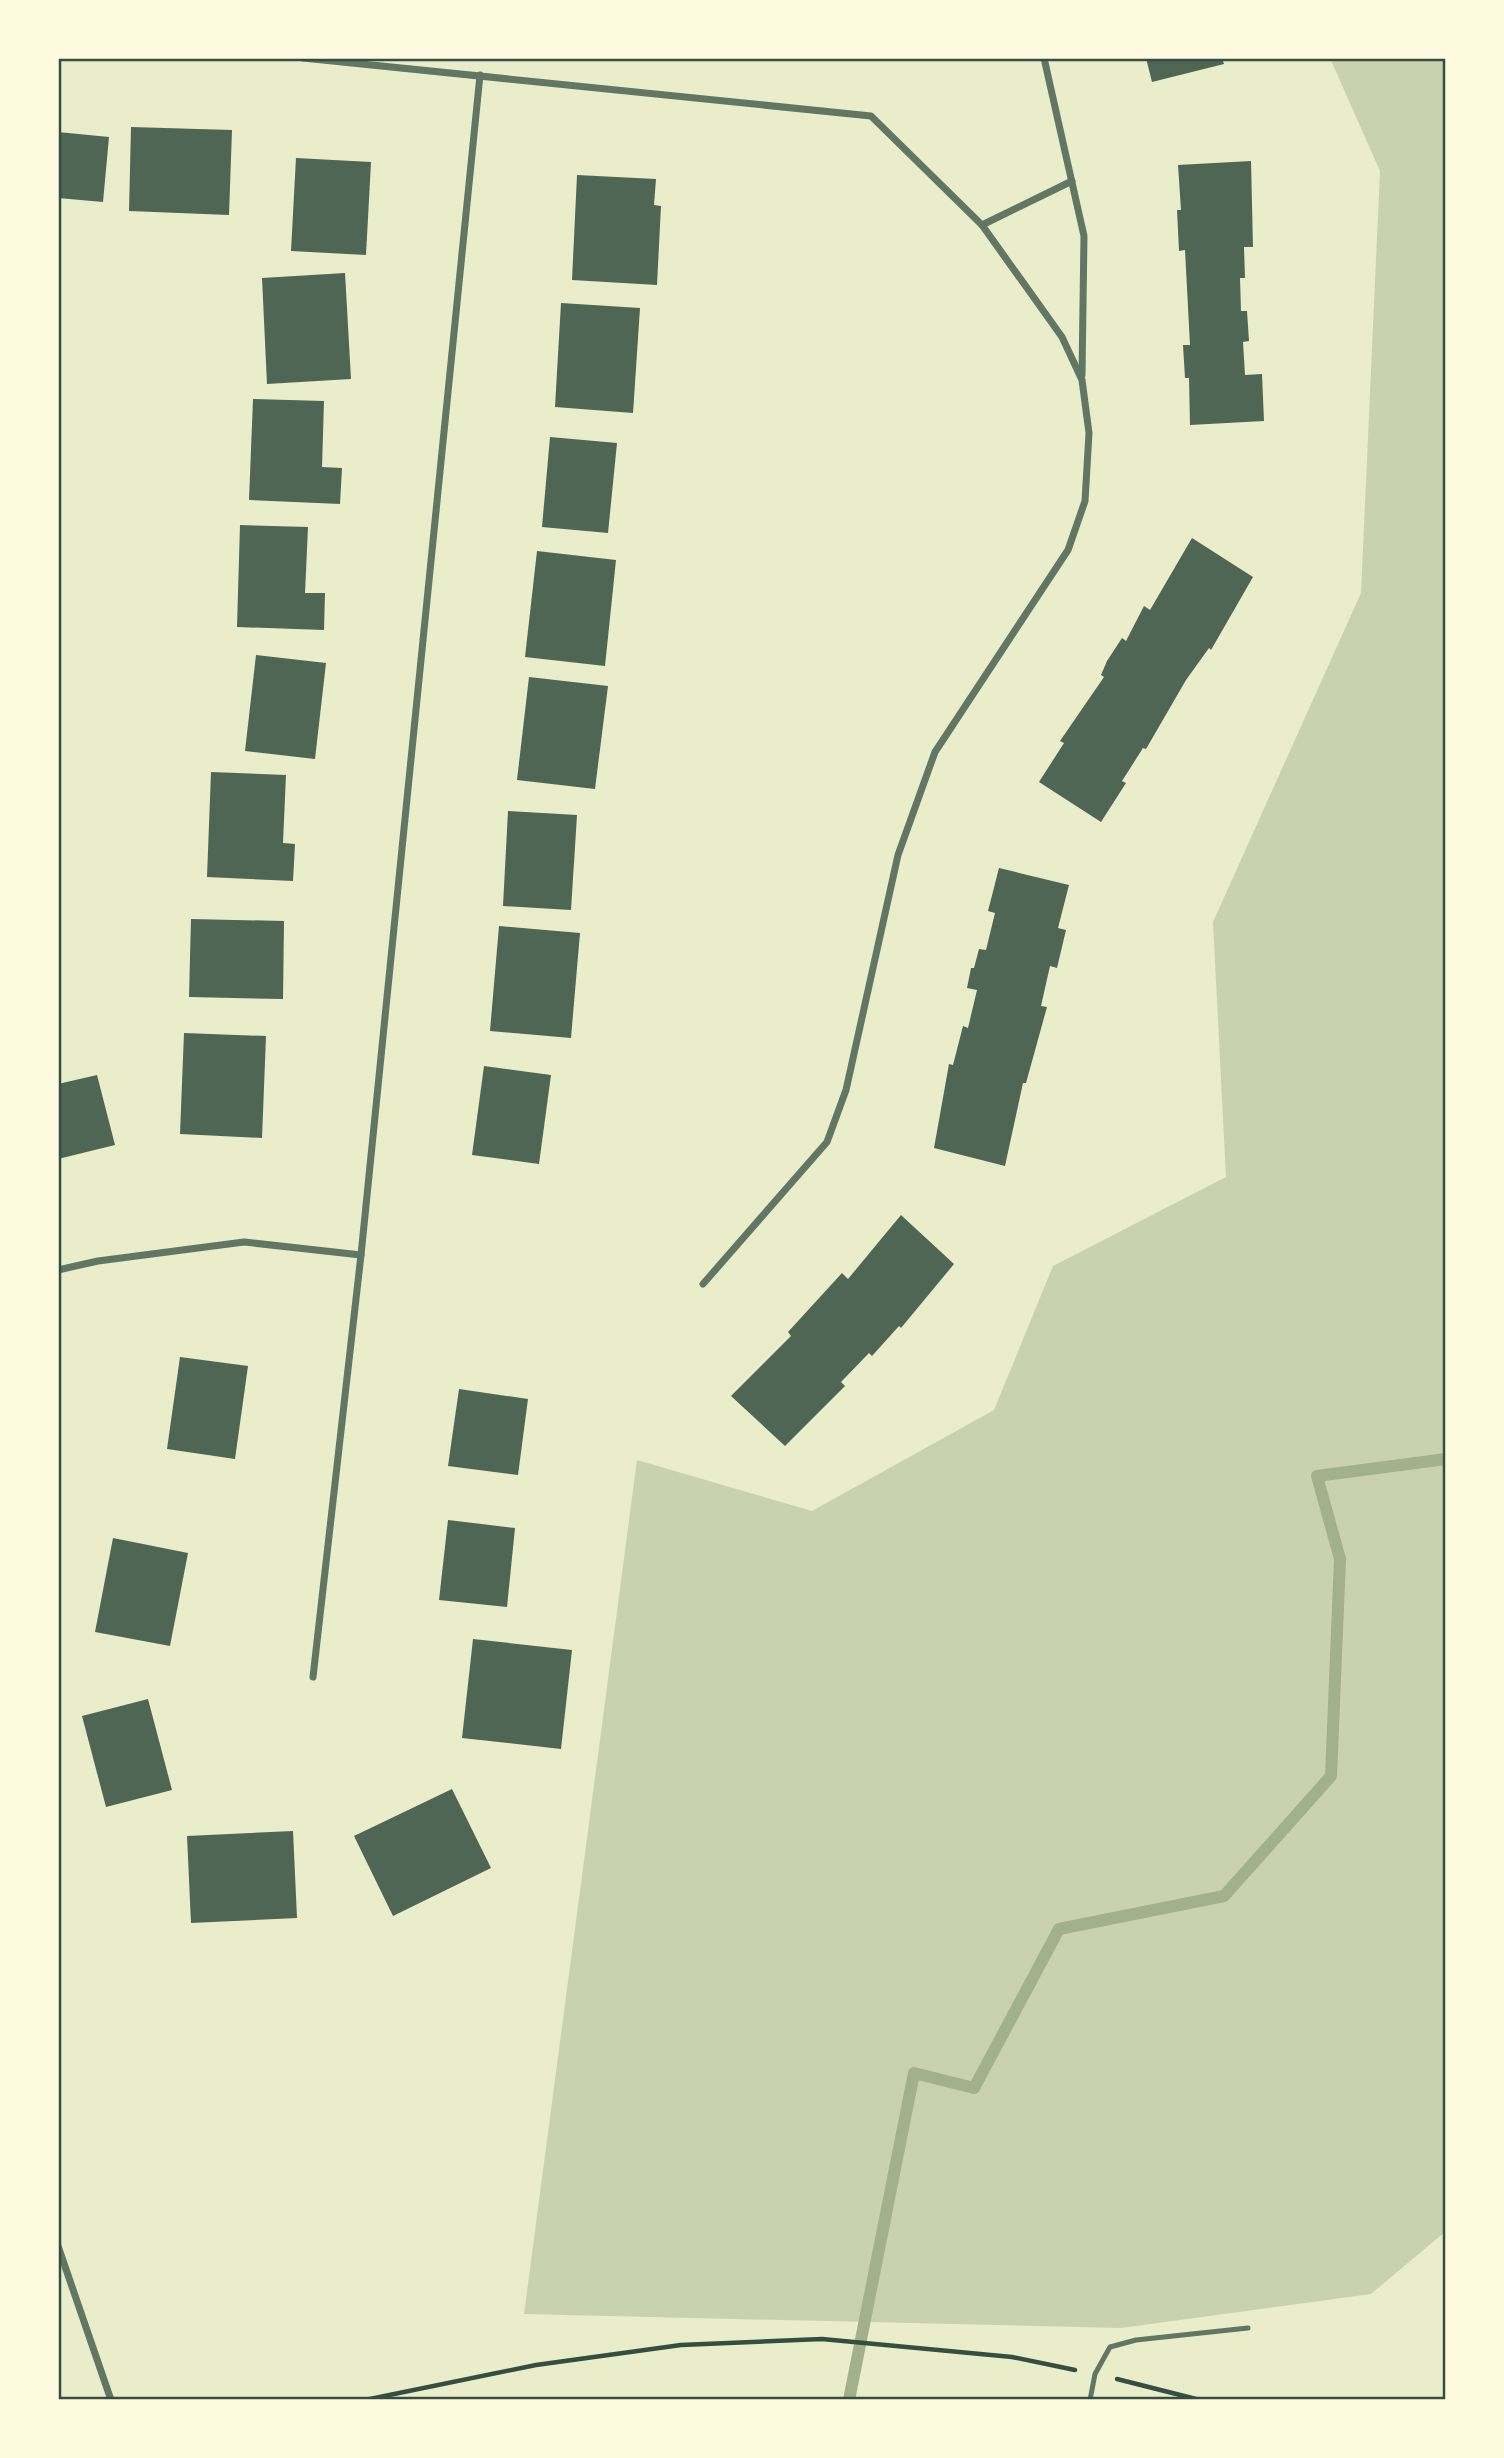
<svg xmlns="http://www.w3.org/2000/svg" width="1504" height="2458" viewBox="0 0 1504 2458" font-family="Commissioner,sans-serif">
<rect width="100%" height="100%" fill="#e9edc9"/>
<!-- green -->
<path fill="#cad2ad" d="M1330 58H1446V2231L1371 2294 1121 2328 524 2314 637 1460 812 1511 994 1410 1053 1266 1226 1177 1213 922 1361 593 1380 171Z"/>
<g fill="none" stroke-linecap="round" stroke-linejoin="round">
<!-- stream -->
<path stroke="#a3b18a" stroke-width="12" d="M849 2400 914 2073 974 2088 1059 1929 1224 1896 1331 1776 1340 1559 1317 1476 1446 1459"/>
</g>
<!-- building -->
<g fill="#4f6655">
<path d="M1146 58H1222L1224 64 1152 82Z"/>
<path d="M131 127 232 130 229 215 129 211Z"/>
<path d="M58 132 109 137 103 202 58 198Z"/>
<path d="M296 158 371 162 366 255 291 251Z"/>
<path d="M1251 161 1253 247H1244L1245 278H1240L1241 311H1247L1249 341 1243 342 1245 375 1262 374 1264 421 1190 425 1189 378H1185L1183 345H1190L1185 250 1179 251 1177 210H1181L1178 165Z"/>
<path d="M577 175 656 179 654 205 661 206 657 285 572 280Z"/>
<path d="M345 273 351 379 267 384 262 278Z"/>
<path d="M561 303 640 308 633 413 555 407Z"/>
<path d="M253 399 324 401 322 467 342 468 340 504 249 500Z"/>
<path d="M550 437 617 443 608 533 542 527Z"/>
<path d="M240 525 308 527 305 593H325L324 630 237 627Z"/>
<path d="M1192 538 1253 577 1211 650 1209 648 1186 680 1146 749 1143 748 1122 781 1126 783 1101 822 1039 782 1064 743 1060 741 1104 677 1101 675 1107 661 1122 638 1126 641 1144 606 1150 610Z"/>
<path d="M537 551 616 560 605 666 525 657Z"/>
<path d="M256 655 326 663 315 759 245 751Z"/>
<path d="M529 677 608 686 595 789 517 780Z"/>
<path d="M211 772 286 775 283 843 295 844 293 881 207 877Z"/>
<path d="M508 811 577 815 571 910 503 906Z"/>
<path d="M999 868 1069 885 1058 928 1066 930 1057 968 1050 966 1041 1006 1047 1007 1026 1083H1023L1005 1166 934 1148 949 1064 953 1065 963 1026 968 1028 977 990 967 988 971 968H974L979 949 986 950 995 913 988 911Z"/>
<path d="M191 919 284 921 283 999 189 997Z"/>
<path d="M499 926 580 933 571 1038 490 1031Z"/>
<path d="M184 1033 266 1036 262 1138 180 1134Z"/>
<path d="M484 1066 551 1075 539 1164 472 1155Z"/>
<path d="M97 1075 115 1145 58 1159V1084Z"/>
<path d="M901 1215 954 1264 901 1328 899 1326 872 1356 869 1353 841 1382 845 1386 785 1446 731 1396 791 1336 788 1332 842 1273 848 1279Z"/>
<path d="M180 1357 248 1366 235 1459 167 1449Z"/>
<path d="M459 1389 528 1399 518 1475 448 1466Z"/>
<path d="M448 1520 515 1528 507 1607 439 1600Z"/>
<path d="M113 1538 188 1553 170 1646 95 1632Z"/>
<path d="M473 1639 572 1650 561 1749 462 1738Z"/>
<path d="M148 1699 172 1790 106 1807 82 1716Z"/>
<path d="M452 1789 491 1868 393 1916 354 1836Z"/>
<path d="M293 1831 297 1918 191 1923 187 1836Z"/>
</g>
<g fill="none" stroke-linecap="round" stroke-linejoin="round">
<!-- path -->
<g stroke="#344e41" stroke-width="4.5">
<path d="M1117 2379 1200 2400"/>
<path d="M365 2400 536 2365 681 2345 822 2339 1012 2357 1075 2370"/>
</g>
<!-- service -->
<path stroke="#617663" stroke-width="5" d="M1090 2400 1095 2374 1110 2347 1136 2340 1248 2328"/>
<!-- minor -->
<g stroke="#617663" stroke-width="7">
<path d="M303 58 871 116 982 225 1062 337 1082 380 1089 433 1085 501 1068 550 935 752 898 855 846 1090 827 1142 703 1284"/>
<path d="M1044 58 1084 236 1082 375"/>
<path d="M982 225 1072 181"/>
<path d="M58 1270 98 1261 244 1242 361 1255"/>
<path d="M313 1677 361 1255 480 75"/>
<path d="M58 2246 111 2400"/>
</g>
</g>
<!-- border -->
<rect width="1504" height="2458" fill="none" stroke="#fefae0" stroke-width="119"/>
<rect x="60" y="60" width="1384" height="2338" fill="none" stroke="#344e41" stroke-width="2.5"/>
</svg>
